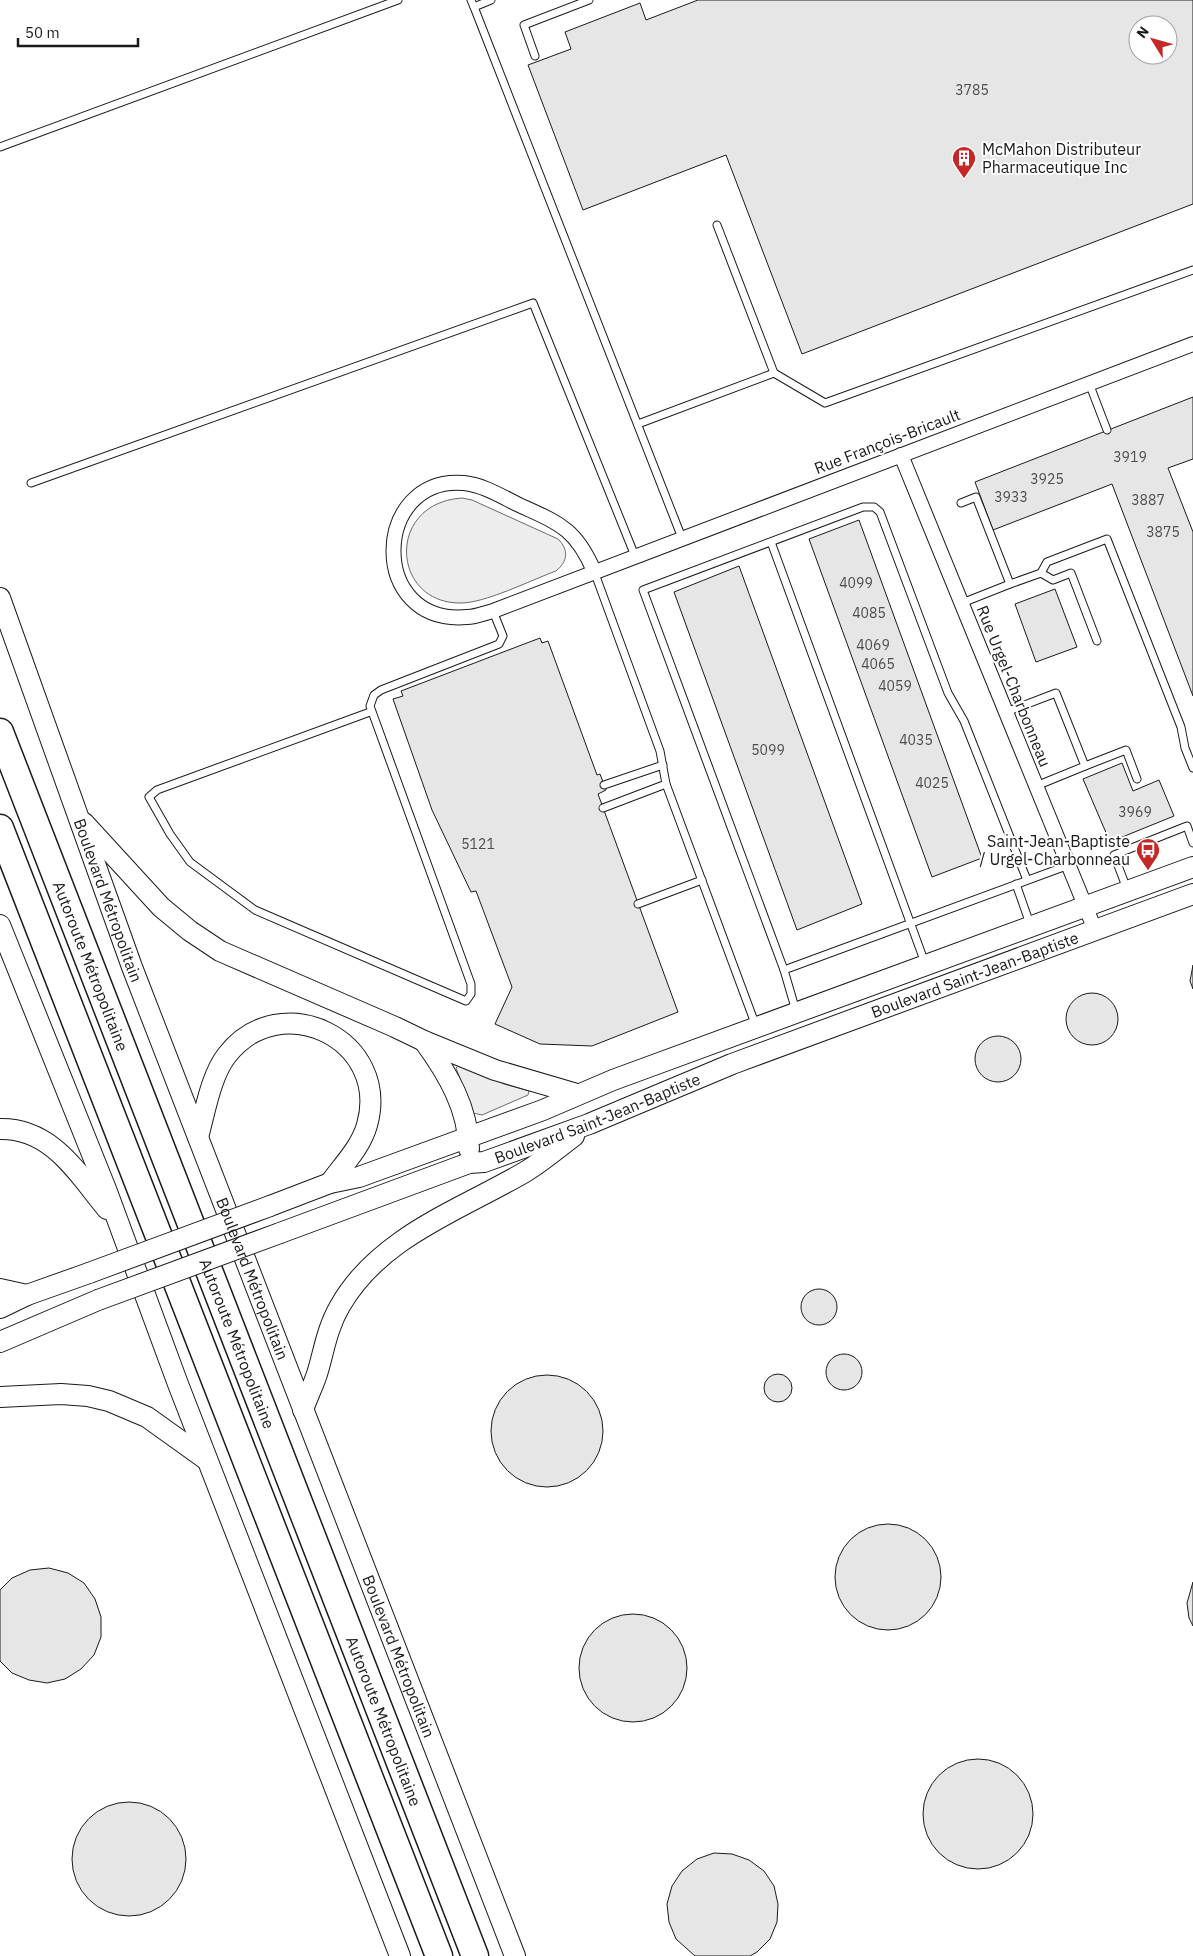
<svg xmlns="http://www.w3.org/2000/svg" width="1193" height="1956" viewBox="0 0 1193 1956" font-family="'IBM Plex Sans',sans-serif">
<rect width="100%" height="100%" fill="#fff"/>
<!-- green -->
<g fill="#ededed" stroke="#6a6a6a">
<path d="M462 498 472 500 558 539C569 550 568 561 556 571 531 580 484 604 459 603 391 602 386 503 462 498Z"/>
<path d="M459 1065 504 1084 529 1091 528 1095 482 1115 473 1113 456 1068Z"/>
</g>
<!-- building -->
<g fill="#e6e6e6" stroke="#1a1a1a" fill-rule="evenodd">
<path d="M698 0H1193V204L802 354 726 155 583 210 528 65 571 49 565 32 640 3 646 20ZM1138 25H1168V55H1138Z"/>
<path d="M1193 397V459L1168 468 1193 532V696L1112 484 993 530 975 482Z"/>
<path d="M859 520 982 858 932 877 809 539Z"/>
<path d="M739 566 862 904 797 930 674 592Z"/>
<path d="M1055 589 1077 647 1036 662 1015 604Z"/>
<path d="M540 638 542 643 548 641 597 775 600 774 606 790 598 794 678 1012 592 1046 540 1044 495 1024 512 987 476 891 471 892 432 810 393 699 403 696 401 691Z"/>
<path d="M1122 763 1133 791 1159 780 1174 816 1110 842 1083 779Z"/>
<path d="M1193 965V989L1190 981Z"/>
<circle cx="1092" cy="1019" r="26"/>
<circle cx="998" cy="1059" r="23"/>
<circle cx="819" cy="1307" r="18"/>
<circle cx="844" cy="1372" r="18"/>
<circle cx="778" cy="1388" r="14"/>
<circle cx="547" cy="1431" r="56"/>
<circle cx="888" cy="1577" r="53"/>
<path d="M49 1568 68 1573 84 1583 95 1599 101 1617V1637L94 1655 81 1669 65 1679 47 1683 29 1680 12 1673 0 1661V1590L12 1578 30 1570Z"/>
<path d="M1193 1582V1626L1189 1618 1187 1603Z"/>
<circle cx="633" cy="1668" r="54"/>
<circle cx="978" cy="1814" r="55"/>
<circle cx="129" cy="1859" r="57"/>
<path d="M714 1853 732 1854 749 1860 764 1871 774 1886 778 1904 777 1922 770 1939 757 1952 750 1956H695L676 1939 669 1922 667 1904 672 1886 682 1871 697 1859Z"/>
</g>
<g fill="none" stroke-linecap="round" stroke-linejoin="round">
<!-- service casing -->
<g stroke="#1a1a1a" stroke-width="9">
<g id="service">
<path d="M471 0 474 7 491 0"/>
<path d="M474 7 682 538"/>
<path d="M535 56 524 25 589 0"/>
<path d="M0 147 398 0"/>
<path d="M774 373 825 403 1193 270"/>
<path d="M1089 383 1107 430"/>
<path d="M638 424 774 373 717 225"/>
<path d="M31 483 533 303 635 556"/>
<path d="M961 503 976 497 1010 584 962 603"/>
<path d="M771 542 925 963"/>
<path d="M594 571 660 751 666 784 756 1026"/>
<path d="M1041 573 1047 562 1107 539 1181 727 1185 748 1193 768"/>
<path d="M1010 584 1041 573 1053 580 1071 573 1097 641"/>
<path d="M370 712 157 790 149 797 170 834 190 862 255 910 466 1001 471 994V984L370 706 374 695 381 690 499 644 503 636 493 611"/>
<path d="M1006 712 1056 693 1085 766 1036 786"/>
<path d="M1085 766 1126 750 1137 779"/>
<path d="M604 785 663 765"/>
<path d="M603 808 666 784"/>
<path d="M1016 884 1030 924"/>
<path d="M1127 889 1114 855 1187 826 1193 843"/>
<path d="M638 904 702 880"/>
<path d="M784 970 643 590 863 507H874L880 512 948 693 964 721 1027 880"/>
<path d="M796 1011 784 970 1069 865"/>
</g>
</g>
<!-- minor casing -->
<g stroke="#1a1a1a" stroke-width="16">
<g id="minor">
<path d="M901 455 1095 930"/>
<path d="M594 571C575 527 558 523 517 504 501 496 483 485 464 483 372 475 367 626 467 617 476 617 485 613 493 611L1193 344"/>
</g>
</g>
<!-- secondary casing -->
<g stroke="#1a1a1a" stroke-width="22">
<g id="secondary">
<path id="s1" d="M0 598 132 967 515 1956"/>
<path d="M84 823 161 907 190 931 220 951 395 1027 424 1041 495 1070 577 1094"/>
<path d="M0 925 106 1189 178 1384 400 1956"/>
<path d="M424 1041C448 1074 468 1108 469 1149"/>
<path d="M0 1129C52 1128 78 1174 107 1209"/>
<path d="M198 1137C205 1112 211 1075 227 1055 281 986 391 1040 367 1125 361 1147 343 1165 330 1183"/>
<path d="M270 1206 330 1183 359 1177 543 1110 613 1080 1193 867"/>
<path id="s2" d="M280 1233 469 1163 484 1162 589 1124 732 1064 1193 894"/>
<path d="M0 1289 27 1295"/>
<path d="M0 1308 27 1295 89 1273"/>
<path d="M0 1342 98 1300"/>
<path d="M0 1397 61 1394 88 1396 109 1401 147 1417 207 1460"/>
<path d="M303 1410C307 1398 313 1386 317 1374 324 1351 327 1328 340 1306 379 1237 460 1210 525 1172 542 1162 558 1148 574 1136"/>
</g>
</g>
<!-- motorway casing -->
<g stroke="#1a1a1a" stroke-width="29">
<g id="motorway">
<path id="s3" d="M0 732 475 1956"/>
<path d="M0 828 439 1956"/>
</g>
</g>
<!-- service -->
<use href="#service" stroke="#fff" stroke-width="7"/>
<!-- minor -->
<use href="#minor" stroke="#fff" stroke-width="14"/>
<!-- secondary -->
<use href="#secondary" stroke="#fff" stroke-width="20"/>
<!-- motorway -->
<use href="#motorway" stroke="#fff" stroke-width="26"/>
<!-- secondary-bridge casing -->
<g stroke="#1a1a1a" stroke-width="22" stroke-linecap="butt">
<g id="secondary-bridge">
<path d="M89 1273 270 1206"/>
<path d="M98 1300 280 1233"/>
</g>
</g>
<!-- secondary-bridge -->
<use href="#secondary-bridge" stroke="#fff" stroke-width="20"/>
</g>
<!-- icons -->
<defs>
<g id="building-pin" transform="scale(1.25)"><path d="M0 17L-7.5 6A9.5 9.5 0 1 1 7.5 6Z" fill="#c62828" stroke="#fff"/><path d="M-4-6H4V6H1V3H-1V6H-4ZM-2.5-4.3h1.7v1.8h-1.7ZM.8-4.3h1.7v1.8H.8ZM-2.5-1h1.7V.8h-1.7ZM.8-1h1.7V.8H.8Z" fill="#fff"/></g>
<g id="bus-pin" transform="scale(1.25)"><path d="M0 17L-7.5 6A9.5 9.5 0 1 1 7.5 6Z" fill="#c62828" stroke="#fff"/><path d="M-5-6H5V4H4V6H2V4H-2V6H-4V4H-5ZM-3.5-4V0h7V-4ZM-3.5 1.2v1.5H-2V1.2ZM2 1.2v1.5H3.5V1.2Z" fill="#fff"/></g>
</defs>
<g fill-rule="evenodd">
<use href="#building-pin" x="964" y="158"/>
<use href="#bus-pin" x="1148" y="850"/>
</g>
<g text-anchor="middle" stroke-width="4" stroke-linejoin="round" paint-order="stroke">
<!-- number labels -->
<g font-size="14" fill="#4d4d4d">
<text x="972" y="95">3785</text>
<text x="1130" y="462">3919</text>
<text x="1047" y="484">3925</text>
<text x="1011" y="502">3933</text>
<text x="1148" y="505">3887</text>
<text x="1163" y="537">3875</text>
<text x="856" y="588">4099</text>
<text x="869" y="618">4085</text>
<text x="873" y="650">4069</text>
<text x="878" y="669">4065</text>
<text x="895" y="691">4059</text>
<text x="916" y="745">4035</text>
<text x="768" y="755">5099</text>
<text x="932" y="788">4025</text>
<text x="1135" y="817">3969</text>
<text x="478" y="849">5121</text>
</g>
<!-- poi labels -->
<g font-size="16" fill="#1a1a1a" stroke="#fff" text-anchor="start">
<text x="982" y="155">McMahon Distributeur<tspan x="982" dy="18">Pharmaceutique Inc</tspan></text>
<text x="1130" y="847" text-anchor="end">Saint-Jean-Baptiste<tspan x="1130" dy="18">/ Urgel-Charbonneau</tspan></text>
</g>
<!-- street labels -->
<g font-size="16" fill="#1a1a1a" stroke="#fff">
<text transform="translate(887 441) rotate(-21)" y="6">Rue François-Bricault</text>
<text transform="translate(1014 686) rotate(68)" y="6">Rue Urgel-Charbonneau</text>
<text dy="6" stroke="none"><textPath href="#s1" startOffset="321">Boulevard Métropolitain</textPath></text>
<text dy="6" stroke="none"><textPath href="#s3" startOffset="251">Autoroute Métropolitaine</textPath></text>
<text dy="6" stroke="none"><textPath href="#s2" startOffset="742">Boulevard Saint-Jean-Baptiste</textPath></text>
<text dy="6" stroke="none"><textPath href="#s2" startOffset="338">Boulevard Saint-Jean-Baptiste</textPath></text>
<text dy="6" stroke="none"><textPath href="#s1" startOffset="726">Boulevard Métropolitain</textPath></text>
<text dy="6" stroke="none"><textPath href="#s3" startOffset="656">Autoroute Métropolitaine</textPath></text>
<text dy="6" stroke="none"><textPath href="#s1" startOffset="1131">Boulevard Métropolitain</textPath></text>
<text dy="6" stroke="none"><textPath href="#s3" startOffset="1061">Autoroute Métropolitaine</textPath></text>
</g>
</g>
<!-- north arrow -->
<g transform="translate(1153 40) rotate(307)"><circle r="24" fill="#ffffff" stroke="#a3a3a3"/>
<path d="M0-4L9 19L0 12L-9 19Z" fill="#c62828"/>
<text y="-8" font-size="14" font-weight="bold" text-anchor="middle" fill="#1a1a1a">N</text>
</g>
<!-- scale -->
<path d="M18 38v8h120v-8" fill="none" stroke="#1a1a1a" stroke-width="2.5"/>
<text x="25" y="38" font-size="15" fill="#1a1a1a" stroke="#ffffff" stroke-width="4" paint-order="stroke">50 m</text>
</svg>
